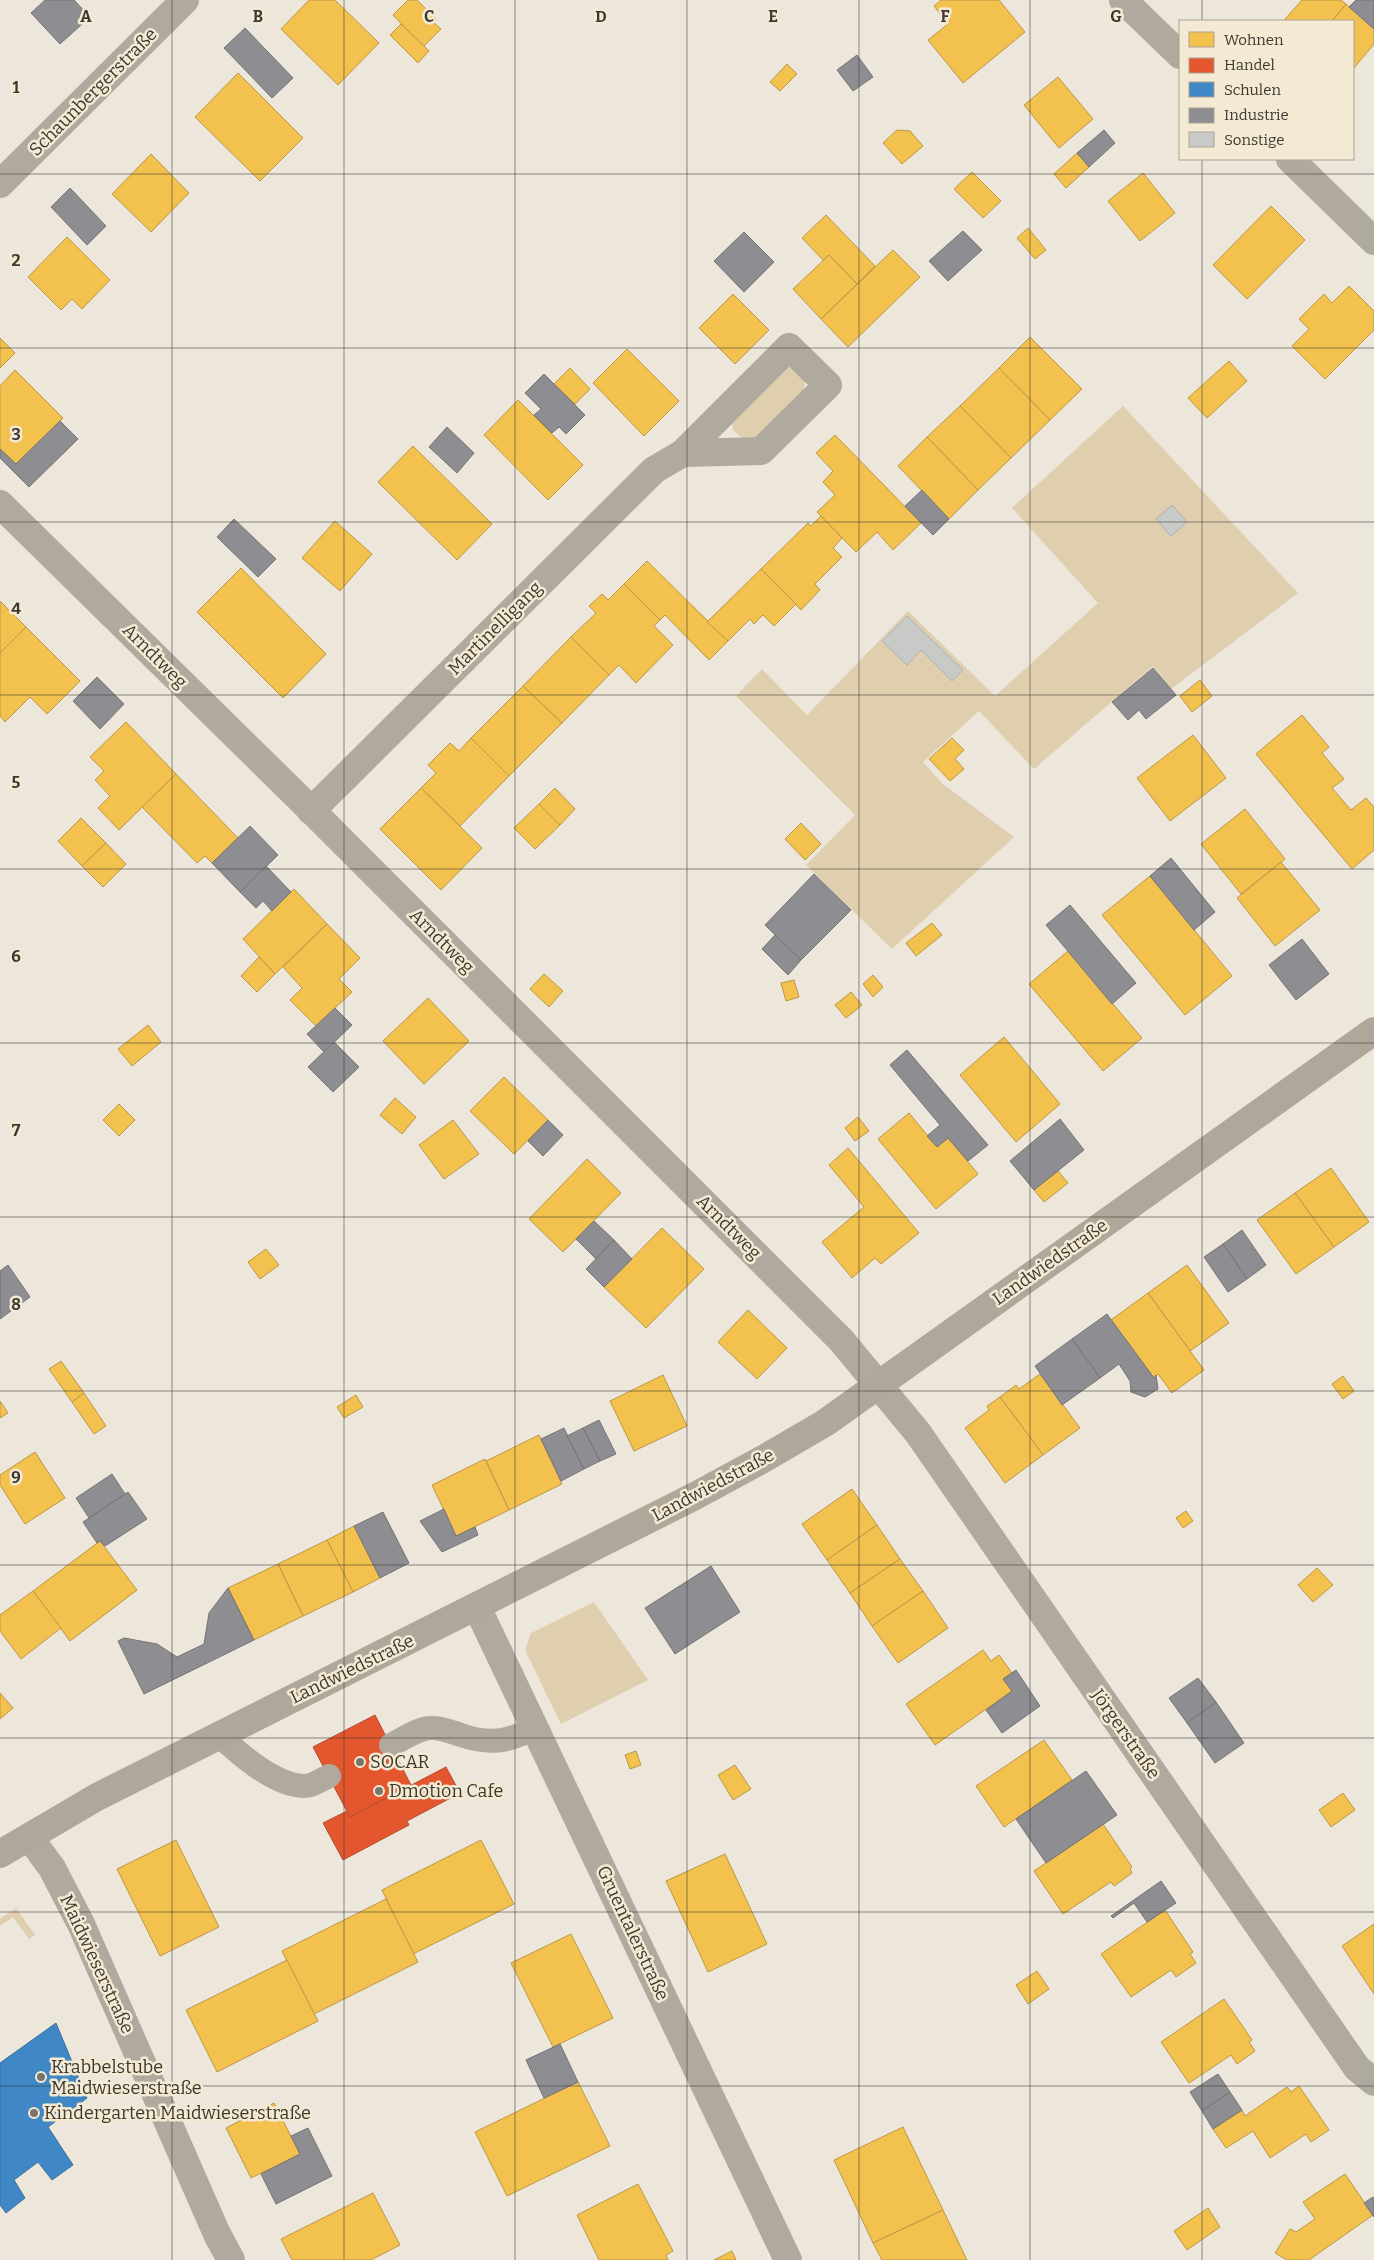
<svg xmlns="http://www.w3.org/2000/svg" width="1374" height="2260" viewBox="0 0 1374 2260" font-family="Bitter,serif">
<rect width="100%" height="100%" fill="#ece6db"/>
<!-- green -->
<g fill="#dfcfaf">
<path d="M788 367 792 368 805 382 804 390 755 441H746L733 430 732 422Z"/>
<path d="M1123 406 1298 593 1171 689 1153 666 1034 769 979 711 923 762 943 784 1014 837 892 949 806 865 855 815 736 696 762 669 807 715 908 611 995 696 1098 603 1012 508Z"/>
<path d="M594 1602 648 1680 561 1724 525 1650 531 1633Z"/>
<path d="M16 1908 35 1935 29 1939 13 1917 0 1926V1919Z"/>
</g>
<!-- homes -->
<g fill="#f2c14e" stroke="#bc9845">
<path d="M309 0H335L379 43 338 85 281 29Z"/>
<path d="M408 0H417L436 19 433 22 441 29 423 47 393 15Z"/>
<path d="M941 0H999L1025 32 963 83 928 40 948 24 934 6Z"/>
<path d="M1302 0H1341L1346 4 1332 21H1287L1285 19Z"/>
<path d="M1346 4 1374 29V44L1353 69V21H1332Z"/>
<path d="M401 24 429 51 418 63 390 35Z"/>
<path d="M787 64 797 74 780 91 770 82Z"/>
<path d="M238 73 303 138 260 181 195 117Z"/>
<path d="M1058 77 1093 119 1059 148 1024 105Z"/>
<path d="M897 130 910 131 923 146 902 164 883 143Z"/>
<path d="M1077 153 1089 167 1066 188 1054 174Z"/>
<path d="M151 154 189 193 151 232 112 194Z"/>
<path d="M972 172 1001 201 983 218 954 189Z"/>
<path d="M1143 173 1175 213 1140 241 1108 201Z"/>
<path d="M1271 206 1305 240 1247 299 1213 265Z"/>
<path d="M826 215 875 266 857 284 829 255 823 260 802 238Z"/>
<path d="M1028 228 1046 250 1035 259 1017 238Z"/>
<path d="M67 237 110 280 82 309 72 299 61 310 28 277Z"/>
<path d="M893 250 920 277 848 347 821 319Z"/>
<path d="M829 255 857 284 821 319 793 289Z"/>
<path d="M1349 286 1374 311V330L1325 379 1292 346 1309 329 1299 319 1324 294 1332 303Z"/>
<path d="M733 294 769 330 735 364 699 328Z"/>
<path d="M1030 337 1082 389 1050 420 999 368Z"/>
<path d="M0 338 15 353 0 368Z"/>
<path d="M627 349 679 401 644 436 593 383Z"/>
<path d="M1229 361 1247 381 1207 418 1188 398Z"/>
<path d="M570 368 590 389 575 404 554 384Z"/>
<path d="M999 368 1050 420 1011 458 960 406Z"/>
<path d="M15 370 63 418 16 464 0 449V386Z"/>
<path d="M518 400 583 465 548 500 484 435Z"/>
<path d="M960 406 1011 458 978 490 927 437Z"/>
<path d="M835 435 921 523 893 550 877 532 856 552 817 512 835 495 823 482 833 471 816 453Z"/>
<path d="M927 437 978 490 949 519 898 466Z"/>
<path d="M413 446 492 524 457 560 378 482Z"/>
<path d="M821 516 842 538 833 548 842 557 815 584 820 590 801 610 761 569 808 523 811 526Z"/>
<path d="M335 521 372 554 340 591 302 558Z"/>
<path d="M647 561 728 641 709 660 665 615 660 620 624 584Z"/>
<path d="M241 568 326 654 283 698 197 612Z"/>
<path d="M761 569 796 604 774 626 763 615 754 624 750 619 728 641 707 622Z"/>
<path d="M624 584 660 620 654 626 673 645 636 683 619 665 609 675 571 637 596 613 589 606 602 594 608 600Z"/>
<path d="M0 601 26 627 0 653Z"/>
<path d="M26 627 80 681 47 714 30 697 5 722 0 716V653Z"/>
<path d="M571 637 609 675 562 723 523 686Z"/>
<path d="M1200 680 1212 696 1192 712 1180 696Z"/>
<path d="M523 686 562 723 509 776 471 738Z"/>
<path d="M1302 715 1329 747 1322 753 1344 779 1332 788 1351 810 1366 798 1374 807V850L1352 869 1256 754Z"/>
<path d="M126 722 176 774 119 830 98 808 110 796 95 780 104 771 90 757Z"/>
<path d="M1193 735 1226 778 1170 821 1137 778Z"/>
<path d="M471 738 509 776 460 826 421 788 436 773 428 765 450 743 459 751Z"/>
<path d="M952 738 964 750 955 759 964 769 950 781 929 759Z"/>
<path d="M176 774 238 838 212 863 205 856 197 863 142 807Z"/>
<path d="M421 788 482 848 441 890 380 829Z"/>
<path d="M555 788 575 809 560 825 539 804Z"/>
<path d="M539 804 560 825 535 849 514 828Z"/>
<path d="M1245 809 1285 859 1241 894 1201 844Z"/>
<path d="M81 818 106 843 82 866 58 841Z"/>
<path d="M801 823 821 844 805 860 785 839Z"/>
<path d="M106 843 126 864 103 887 82 866Z"/>
<path d="M1281 862 1320 910 1275 946 1237 898Z"/>
<path d="M1150 876 1232 976 1185 1015 1102 915Z"/>
<path d="M294 889 327 924 275 974 243 939Z"/>
<path d="M932 923 942 935 916 956 906 943Z"/>
<path d="M327 924 360 958 339 979 352 992 316 1026 290 1000 302 988 283 967Z"/>
<path d="M1068 951 1142 1038 1103 1071 1029 984Z"/>
<path d="M259 957 275 974 257 992 241 976Z"/>
<path d="M544 974 563 991 549 1007 530 989Z"/>
<path d="M873 975 883 987 873 997 863 984Z"/>
<path d="M794 980 799 997 786 1001 781 983Z"/>
<path d="M851 992 862 1005 846 1018 835 1005Z"/>
<path d="M428 998 469 1041 424 1084 383 1041Z"/>
<path d="M148 1025 161 1042 132 1066 118 1049Z"/>
<path d="M1004 1037 1060 1104 1016 1142 960 1075Z"/>
<path d="M504 1077 548 1120 514 1154 470 1111Z"/>
<path d="M395 1098 416 1117 402 1134 380 1115Z"/>
<path d="M119 1104 135 1120 119 1136 103 1120Z"/>
<path d="M909 1113 937 1147 948 1138 978 1174 936 1209 878 1139Z"/>
<path d="M858 1117 869 1131 855 1141 845 1128Z"/>
<path d="M453 1120 479 1154 444 1179 419 1145Z"/>
<path d="M848 1148 919 1233 881 1264 875 1258 852 1278 822 1242 864 1207 829 1165Z"/>
<path d="M587 1159 621 1193 563 1252 529 1219Z"/>
<path d="M1331 1168 1369 1222 1334 1247 1295 1193Z"/>
<path d="M1058 1171 1068 1183 1044 1202 1034 1190Z"/>
<path d="M1295 1193 1334 1247 1296 1274 1257 1220Z"/>
<path d="M662 1228 704 1269 646 1328 604 1287Z"/>
<path d="M266 1249 279 1265 260 1279 248 1262Z"/>
<path d="M1187 1265 1229 1323 1190 1351 1148 1293Z"/>
<path d="M1148 1293 1204 1370 1172 1393 1158 1374 1154 1378 1111 1320Z"/>
<path d="M748 1310 787 1348 757 1379 718 1342Z"/>
<path d="M61 1361 84 1393 72 1402 49 1369Z"/>
<path d="M1040 1374 1080 1428 1043 1455 1000 1397 1016 1385 1019 1389Z"/>
<path d="M663 1375 687 1426 634 1451 610 1401Z"/>
<path d="M1343 1376 1354 1391 1343 1399 1332 1384Z"/>
<path d="M84 1393 106 1426 94 1434 72 1402Z"/>
<path d="M356 1395 363 1407 344 1418 337 1407Z"/>
<path d="M1000 1397 1043 1455 1005 1483 965 1428 989 1410 987 1406Z"/>
<path d="M0 1401 8 1413 0 1418Z"/>
<path d="M539 1435 562 1484 509 1510 486 1461Z"/>
<path d="M35 1452 65 1498 25 1524 0 1485V1475Z"/>
<path d="M485 1459 509 1510 456 1536 432 1485Z"/>
<path d="M852 1489 877 1525 827 1560 802 1524Z"/>
<path d="M1186 1511 1193 1521 1183 1528 1176 1518Z"/>
<path d="M877 1525 900 1559 850 1593 827 1560Z"/>
<path d="M354 1526 380 1578 353 1592 327 1540Z"/>
<path d="M327 1540 353 1592 303 1616 278 1564Z"/>
<path d="M100 1541 137 1590 70 1641 33 1591Z"/>
<path d="M900 1559 923 1591 872 1626 850 1593Z"/>
<path d="M278 1564 303 1616 254 1640 228 1588Z"/>
<path d="M1317 1568 1333 1585 1313 1602 1298 1585Z"/>
<path d="M33 1591 61 1628 21 1659 0 1631V1615Z"/>
<path d="M923 1591 948 1628 898 1663 872 1626Z"/>
<path d="M983 1650 991 1661 999 1655 1012 1673 1003 1679 1012 1691 935 1745 906 1704Z"/>
<path d="M0 1693 13 1708 0 1719Z"/>
<path d="M1044 1740 1072 1780 1004 1827 976 1786Z"/>
<path d="M636 1751 641 1765 630 1769 625 1755Z"/>
<path d="M735 1765 751 1789 733 1800 718 1775Z"/>
<path d="M1343 1793 1355 1810 1331 1827 1319 1810Z"/>
<path d="M1103 1824 1132 1867 1130 1869 1132 1873 1114 1886 1111 1882 1063 1914 1034 1871Z"/>
<path d="M176 1840 219 1927 160 1956 117 1869Z"/>
<path d="M481 1840 514 1904 413 1954 382 1890Z"/>
<path d="M725 1854 767 1944 708 1972 666 1881Z"/>
<path d="M386 1899 418 1962 314 2014 282 1951Z"/>
<path d="M1165 1910 1193 1952 1190 1954 1196 1963 1176 1977 1171 1970 1131 1997 1101 1954Z"/>
<path d="M1374 1924V1994L1342 1946Z"/>
<path d="M571 1934 613 2018 553 2047 511 1963Z"/>
<path d="M287 1960 318 2021 217 2072 186 2010Z"/>
<path d="M1037 1971 1049 1989 1028 2004 1016 1985Z"/>
<path d="M1224 1999 1252 2040 1249 2042 1255 2051 1237 2064 1231 2055 1189 2083 1161 2042Z"/>
<path d="M578 2082 610 2146 507 2196 475 2132Z"/>
<path d="M1299 2086 1329 2130 1311 2142 1306 2134 1270 2158 1253 2131 1226 2148 1213 2129 1242 2110 1245 2116 1287 2087 1291 2092Z"/>
<path d="M274 2103 300 2154 251 2178 226 2128Z"/>
<path d="M903 2127 943 2210 873 2243 834 2160Z"/>
<path d="M1345 2174 1373 2215 1309 2260H1287L1275 2253 1290 2229 1296 2232 1315 2219 1303 2202Z"/>
<path d="M638 2184 673 2251 666 2255 668 2260H599L577 2215Z"/>
<path d="M373 2193 400 2245 371 2260H292L281 2239Z"/>
<path d="M1208 2208 1220 2227 1187 2250 1174 2231Z"/>
<path d="M943 2210 967 2260H882L873 2243Z"/>
<path d="M732 2251 736 2260H714Z"/>
</g>
<!-- shops -->
<g fill="#e4572e" stroke="#b24e2f">
<path d="M375 1715 411 1785 350 1817 313 1747Z"/>
<path d="M446 1767 460 1793 407 1821 409 1825 343 1860 323 1823 347 1811 350 1817Z"/>
</g>
<!-- schools -->
<path fill="#3f88c5" stroke="#3e7098" d="M56 2023 87 2098 48 2127 73 2165 52 2180 38 2162 14 2180 25 2198 6 2213 0 2205V2063Z"/>
<!-- industry -->
<g fill="#8d8d92" stroke="#757475">
<path d="M45 0H74L90 17 60 44 31 13Z"/>
<path d="M1356 0H1374V29L1349 7Z"/>
<path d="M245 28 293 78 272 98 224 48Z"/>
<path d="M857 55 873 77 853 91 837 70Z"/>
<path d="M1104 130 1115 143 1089 167 1077 153Z"/>
<path d="M70 188 106 226 87 245 51 207Z"/>
<path d="M963 231 982 250 948 281 929 261Z"/>
<path d="M744 232 774 262 744 292 714 261Z"/>
<path d="M544 374 585 415 566 434 559 427 552 433 534 415 541 409 525 393Z"/>
<path d="M60 421 78 439 29 487 0 458V449L16 464Z"/>
<path d="M447 427 474 453 457 473 429 447Z"/>
<path d="M922 490 949 519 933 535 905 506Z"/>
<path d="M234 519 276 559 258 577 217 537Z"/>
<path d="M1153 668 1176 695 1146 719 1139 710 1128 720 1112 702Z"/>
<path d="M97 677 124 704 100 729 73 701Z"/>
<path d="M250 826 278 855 240 892 212 863Z"/>
<path d="M1171 858 1215 912 1194 930 1150 876Z"/>
<path d="M266 866 291 892 272 911 263 901 256 908 240 892Z"/>
<path d="M814 874 851 910 801 960 765 925Z"/>
<path d="M1070 905 1136 983 1112 1004 1046 925Z"/>
<path d="M775 935 801 960 788 975 762 949Z"/>
<path d="M1302 939 1329 974 1296 1000 1269 965Z"/>
<path d="M335 1008 352 1025 324 1052 307 1034Z"/>
<path d="M334 1042 359 1067 333 1092 308 1067Z"/>
<path d="M907 1050 988 1145 968 1161 948 1138 937 1147 927 1136 940 1125 890 1065Z"/>
<path d="M1060 1119 1084 1150 1034 1190 1010 1161Z"/>
<path d="M548 1120 563 1135 543 1156 528 1141Z"/>
<path d="M594 1221 614 1240 596 1259 576 1239Z"/>
<path d="M1242 1230 1266 1265 1247 1279 1223 1244Z"/>
<path d="M614 1240 632 1259 604 1287 586 1269Z"/>
<path d="M1223 1244 1247 1279 1228 1292 1204 1257Z"/>
<path d="M8 1265 30 1297 0 1319V1271Z"/>
<path d="M1107 1314 1154 1378 1156 1375 1158 1389 1145 1397 1131 1392 1130 1381 1119 1364 1100 1378 1072 1339Z"/>
<path d="M1072 1339 1100 1378 1062 1405 1035 1366Z"/>
<path d="M599 1420 616 1454 600 1461 583 1428Z"/>
<path d="M564 1428 584 1469 561 1481 541 1439Z"/>
<path d="M583 1428 600 1461 584 1469 567 1436Z"/>
<path d="M112 1474 125 1494 89 1518 76 1498Z"/>
<path d="M128 1492 147 1519 105 1546 100 1541 97 1543 83 1522Z"/>
<path d="M444 1509 456 1536 475 1527 478 1535 442 1552 420 1521Z"/>
<path d="M383 1512 409 1563 380 1578 354 1526Z"/>
<path d="M711 1566 740 1612 675 1654 645 1608Z"/>
<path d="M228 1588 254 1640 144 1694 118 1641 124 1638 157 1644 177 1657 204 1644 209 1613Z"/>
<path d="M1016 1670 1040 1706 1002 1733 986 1710 1012 1691 1003 1679Z"/>
<path d="M1198 1678 1216 1702 1187 1723 1169 1698Z"/>
<path d="M1216 1702 1244 1743 1215 1763 1187 1723Z"/>
<path d="M1086 1771 1117 1815 1046 1863 1016 1819Z"/>
<path d="M1161 1881 1176 1903 1147 1922 1134 1903 1113 1918 1111 1916Z"/>
<path d="M560 2044 578 2082 544 2098 526 2060Z"/>
<path d="M1218 2074 1230 2092 1202 2111 1190 2092Z"/>
<path d="M1230 2092 1242 2110 1213 2129 1202 2111Z"/>
<path d="M308 2128 332 2176 276 2204 261 2174 300 2154 291 2136Z"/>
<path d="M1373 2197 1374 2199V2217L1364 2203Z"/>
</g>
<!-- building -->
<g fill="#c8cac7" stroke="#adb0ac">
<path d="M1172 505 1187 522 1171 536 1156 519Z"/>
<path d="M907 616 963 670 952 681 921 650 907 665 882 641Z"/>
</g>
<g fill="none" stroke-linecap="round" stroke-linejoin="round">
<!-- lane -->
<g stroke="#afa99e" stroke-width="24">
<path d="M219 1735C239 1754 274 1785 304 1786 312 1786 321 1780 329 1776"/>
<path d="M391 1745C403 1739 417 1729 430 1728 441 1727 451 1732 461 1735 490 1745 507 1742 535 1728"/>
</g>
<!-- street -->
<g stroke="#afa99e" stroke-width="28">
<path d="M1123 0 1180 55"/>
<path d="M1290 159 1374 241"/>
<path d="M0 184 185 0"/>
<path d="M0 504 303 802 841 1340 918 1433 1357 2068 1374 2082"/>
<path d="M311 811 654 470 683 453 789 347 828 385 761 451 683 453"/>
<path d="M477 1607 788 2260"/>
<path d="M29 1837 52 1868 81 1924 217 2234 231 2260"/>
</g>
<!-- secondary -->
<path stroke="#afa89a" stroke-width="28" d="M0 1854 97 1797 695 1496 765 1458 825 1423 1374 1031"/>
</g>
<!-- grid -->
<path fill="none" stroke="#3d3930" stroke-width="1" stroke-opacity="0.55" d="M172 0V2260M344 0V2260M515 0V2260M687 0V2260M859 0V2260M1030 0V2260M1202 0V21M1202 159V2260M0 174H1374M0 348H1374M0 522H1374M0 695H1374M0 869H1374M0 1043H1374M0 1217H1374M0 1391H1374M0 1565H1374M0 1738H1374M0 1912H1374M0 2086H1374"/>
<!-- markers -->
<g fill="#7a766c" stroke="#f4e9d3" stroke-width="2">
<circle cx="360" cy="1762" r="5"/>
<circle cx="379" cy="1791" r="5"/>
<circle cx="41" cy="2077" r="5"/>
<circle cx="34" cy="2113" r="5"/>
</g>
<g text-anchor="middle" stroke-width="5" stroke-linejoin="round" paint-order="stroke">
<!-- street labels -->
<g font-size="18" fill="#3d3930" stroke="#f4e9d3">
<text transform="translate(93 92) rotate(-45)" y="6">Schaunbergerstraße</text>
<text transform="translate(495 628) rotate(-45)" y="6">Martinelligang</text>
<text transform="translate(155 656) rotate(45)" y="6">Arndtweg</text>
<text transform="translate(442 941) rotate(45)" y="6">Arndtweg</text>
<text transform="translate(729 1227) rotate(45)" y="6">Arndtweg</text>
<text transform="translate(1050 1262) rotate(-35)" y="6">Landwiedstraße</text>
<text transform="translate(713 1485) rotate(-28)" y="6">Landwiedstraße</text>
<text transform="translate(352 1669) rotate(-26)" y="6">Landwiedstraße</text>
<text transform="translate(1126 1734) rotate(55)" y="6">Jörgerstraße</text>
<text transform="translate(633 1933) rotate(65)" y="6">Gruentalerstraße</text>
<text transform="translate(97 1964) rotate(65)" y="6">Maidwieserstraße</text>
</g>
<!-- poi labels -->
<g font-size="18" fill="#3d3930" stroke="#f4e9d3" text-anchor="start">
<text x="370" y="1768">SOCAR</text>
<text x="389" y="1797">Dmotion Cafe</text>
<text x="51" y="2073">Krabbelstube<tspan x="51" dy="21">Maidwieserstraße</tspan></text>
<text x="44" y="2119">Kindergarten Maidwieserstraße</text>
</g>
</g>
<g font-size="16" text-anchor="middle" font-weight="bold" fill="#3d3930" stroke="#f4e9d3" stroke-width="5" stroke-linejoin="round" paint-order="stroke">
<text x="86" y="22">A</text>
<text x="258" y="22">B</text>
<text x="429" y="22">C</text>
<text x="601" y="22">D</text>
<text x="773" y="22">E</text>
<text x="945" y="22">F</text>
<text x="1116" y="22">G</text>
<text x="16" y="93">1</text>
<text x="16" y="266">2</text>
<text x="16" y="440">3</text>
<text x="16" y="614">4</text>
<text x="16" y="788">5</text>
<text x="16" y="962">6</text>
<text x="16" y="1136">7</text>
<text x="16" y="1310">8</text>
<text x="16" y="1483">9</text>
</g>
<!-- legend -->
<rect x="1179" y="20" width="175" height="140" fill="#f4e9d3" stroke="#aba392"/>
<rect x="1189" y="32" width="25" height="15" fill="#f2c14e" stroke="#aba392"/>
<text x="1224" y="45" font-size="15" fill="#3d3930">Wohnen</text>
<rect x="1189" y="58" width="25" height="15" fill="#e4572e" stroke="#aba392"/>
<text x="1224" y="70" font-size="15" fill="#3d3930">Handel</text>
<rect x="1189" y="82" width="25" height="15" fill="#3f88c5" stroke="#aba392"/>
<text x="1224" y="95" font-size="15" fill="#3d3930">Schulen</text>
<rect x="1189" y="108" width="25" height="15" fill="#8d8d92" stroke="#aba392"/>
<text x="1224" y="120" font-size="15" fill="#3d3930">Industrie</text>
<rect x="1189" y="132" width="25" height="15" fill="#c8cac7" stroke="#aba392"/>
<text x="1224" y="145" font-size="15" fill="#3d3930">Sonstige</text>
</svg>
